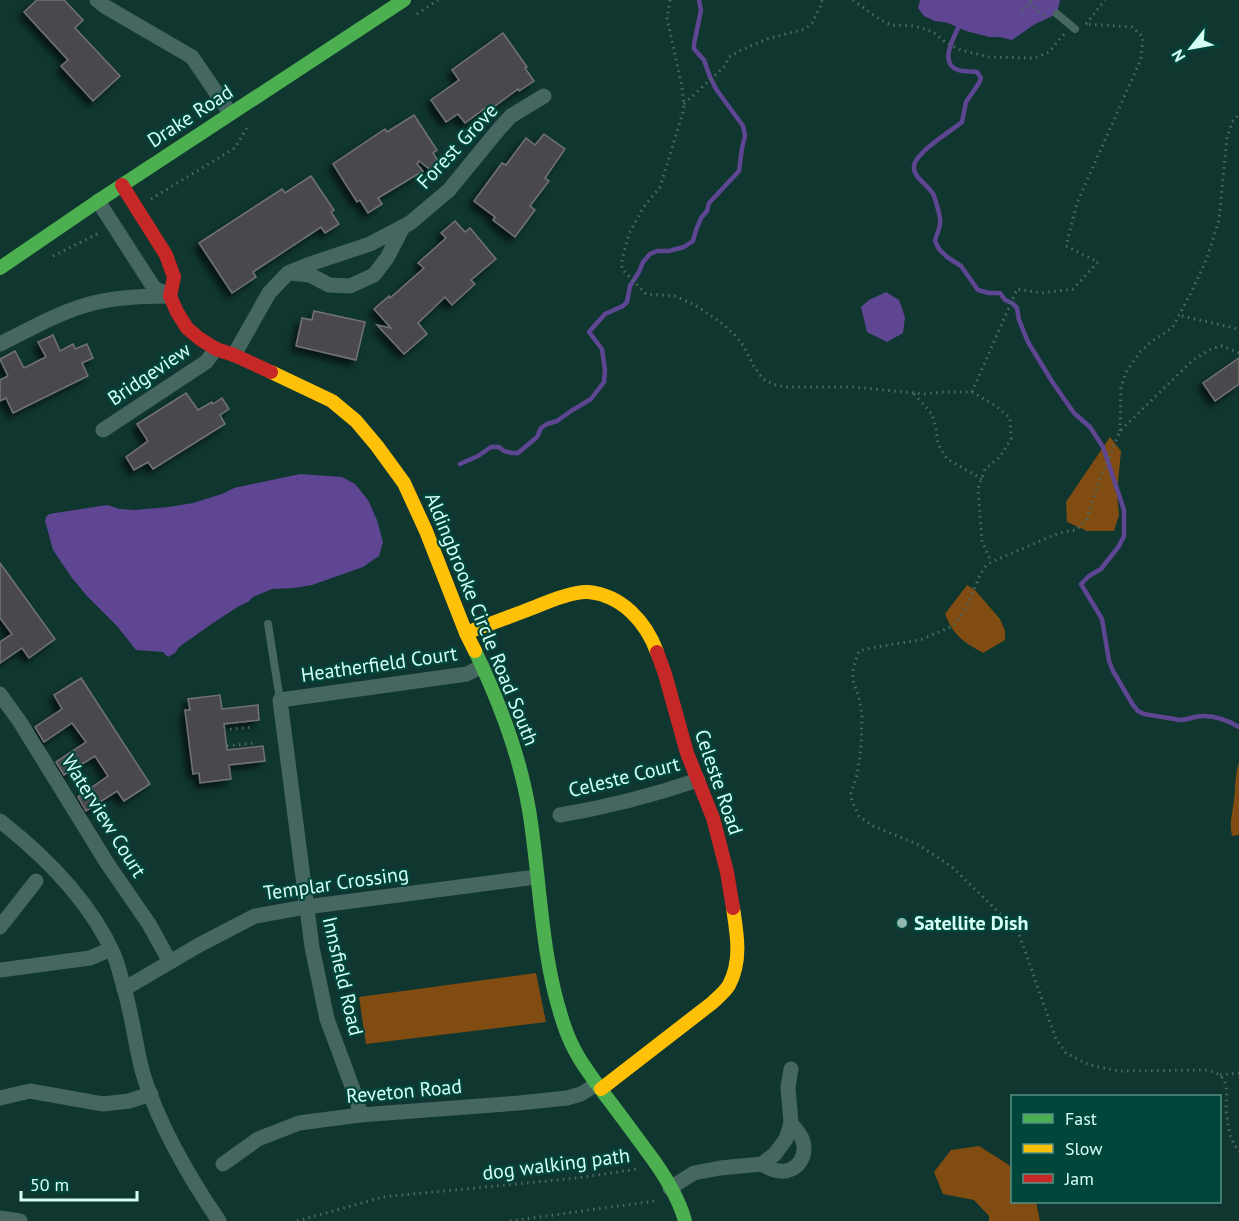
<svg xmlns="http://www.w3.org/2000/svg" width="1239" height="1221" viewBox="0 0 1239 1221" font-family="'PT Sans',sans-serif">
<defs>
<filter id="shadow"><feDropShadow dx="-5" dy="5" stdDeviation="3" flood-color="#0009"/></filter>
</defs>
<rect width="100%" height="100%" fill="#103630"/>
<!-- green -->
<g fill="#804c11">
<path d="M1110 437 1121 451 1117 493 1119 515 1114 531H1087L1067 522 1066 502Z"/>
<path d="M967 585 975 590 1000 619 1005 631V640L983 653C962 641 954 636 945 614Z"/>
<path d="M1239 762V835L1232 836C1230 823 1231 819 1233 807 1236 792 1234 777 1239 762Z"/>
<path d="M536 973 546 1022 366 1044 359 997Z"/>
<path d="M979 1146 1009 1165 1012 1170V1202H1036L1040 1221H989V1216L974 1200 943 1194 934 1172 951 1150Z"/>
</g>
<!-- water -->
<g fill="#5f4693">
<path d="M920 0H1060L1057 14 1035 24 1012 40 1000 37H989L966 31 948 23 935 21 924 16 918 8Z"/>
<path d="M886 292 899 300 905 317 903 333 887 342 867 332 861 307 869 300Z"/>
<path d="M300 474 342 477 355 484 368 500 377 520 383 542 379 556 363 567 312 585 294 588 272 589 253 597 248 602 239 606 213 623 179 647 175 653 168 657 163 652 136 650 117 626 87 596 72 578 53 550 45 521 46 517 49 514 107 505 120 509 135 510 169 507 193 503 222 494 234 488Z"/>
</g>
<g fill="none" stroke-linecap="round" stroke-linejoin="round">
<!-- stream -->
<g stroke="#5f4693" stroke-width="4.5">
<path d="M958 28C953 39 939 63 958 70 963 72 971 71 977 72L981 78 979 83 966 102 962 122C951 131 916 152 914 166 912 178 931 186 934 196 936 202 941 218 940 223 940 229 936 235 935 241L939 249 947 257 961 266 978 290 989 293H1000L1005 300 1012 303 1017 308 1019 320 1028 342 1053 383 1074 413 1090 427 1103 447 1124 510V536L1119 546 1101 569 1089 576 1081 584 1102 619 1109 661 1113 671 1133 705 1138 711 1144 714 1180 720C1186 720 1190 718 1195 717 1210 714 1227 720 1239 727"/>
<path d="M460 464 478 456 491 447H499L504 451 512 453H518L537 437 541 428 547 424 557 421 571 411 591 399 604 382 605 370 602 349 589 332 605 314 623 306 627 302 630 286 639 272 643 262 650 254 657 251H669L684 247 693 241 696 230 701 218 707 211 709 203 739 171 742 148 745 136 743 126 716 89 710 77 704 60 694 49V44L701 10 699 0"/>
</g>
</g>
<!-- building -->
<g fill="#4a494e" stroke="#727275" stroke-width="1.5" filter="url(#shadow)">
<path d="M37 0H64L83 20 75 28 120 76 93 101 61 66 68 60 24 12Z"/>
<path d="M503 33 527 67 525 68 534 81 519 91 518 89 487 112 484 109 465 123 458 114 446 122 431 100 459 80 452 70Z"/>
<path d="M414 115 437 150 433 153 441 165 432 171 419 161 417 164 423 171 378 198 382 204 368 213 360 200 357 202 333 164 385 129 387 132Z"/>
<path d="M544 134 565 149 545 178 549 181 530 206 535 210 515 237 493 220 495 217 474 201 502 163 506 165 526 138 535 145Z"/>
<path d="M311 176 334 210 331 212 339 224 325 233 321 227 253 272 256 277 232 293 199 243 282 189 285 193Z"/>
<path d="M455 221 465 232 470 228 496 259 471 280 475 284 452 305 445 297 418 323 427 334 404 354 377 325 391 328 374 309 389 296 390 298 424 268 418 263 446 238 441 233Z"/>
<path d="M314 311 365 322 356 360 296 346 302 318 312 320Z"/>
<path d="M53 335 60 351 73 344 75 349 87 344 93 358 82 363 88 376 13 413 6 398 0 401V380L8 376 0 359 15 351 24 368 46 357 38 342Z"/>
<path d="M1239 358V384L1215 401 1203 383Z"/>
<path d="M186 393 198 410 212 402 213 404 222 398 229 409 220 415 225 424 153 469 148 462 134 470 126 457 148 441 137 424Z"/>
<path d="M0 563 55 639 29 658 22 648 0 663V642L12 634 0 618Z"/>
<path d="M81 678 150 784 124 801 117 791 86 811 78 797 108 776 95 756 64 775 56 762 86 742 72 723 44 742 35 727 62 709 54 695Z"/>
<path d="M220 695 222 709 258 705 259 720 224 724 227 750 263 746 265 761 229 765 231 779 200 783 199 773 193 774 185 710H190L188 699Z"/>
</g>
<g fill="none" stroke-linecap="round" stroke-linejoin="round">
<!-- path -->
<g stroke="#4d6a65" stroke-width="3" stroke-dasharray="1.5 4.5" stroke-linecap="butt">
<path d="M670 0 667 18 682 87 684 104 683 112 660 187 643 208 629 234 622 260V269L646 294 675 296 695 305 719 321 734 334 743 345 753 365 763 379 773 384 785 387H853L924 394 942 392H972L996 406 1010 418 1011 439 1000 457 985 469 978 489 982 541 991 562"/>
<path d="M853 0 879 19 891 25 915 26 933 32 945 42 961 50 989 57 1035 58 1049 52 1064 34"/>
<path d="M1029 3 1046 18"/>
<path d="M1022 11 1032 0"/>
<path d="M417 14 438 0"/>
<path d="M1086 24 1105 0"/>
<path d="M684 104 725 66 729 57 739 51 767 39 805 29 812 23 821 5 822 0"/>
<path d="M151 199 235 148 249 124"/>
<path d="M53 256 101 232"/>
<path d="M1182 316 1239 329"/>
<path d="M1239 353 1222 346 1211 349 1193 360 1120 431 1100 479 1087 519 1076 530 1059 533 991 562 985 567 980 575 966 609 953 626 920 640 870 648 859 651 853 668V681L859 697 862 716 861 748 857 775 851 793 852 801 859 816 873 826 917 844 951 866 1018 931 1056 1039 1066 1053 1089 1065 1119 1071 1207 1070C1232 1076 1226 1092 1226 1111 1227 1118 1228 1124 1229 1130 1230 1138 1235 1145 1239 1152"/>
<path d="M972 392 1017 289 1041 293 1073 289 1098 262 1066 246 1077 203 1141 59 1143 37 1132 27 1086 24"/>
<path d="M914 394 932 414 936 429 938 444 947 459 982 479"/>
<path d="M1120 431 1121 388 1126 372 1140 352 1151 342 1172 328 1192 291 1207 258 1219 220 1227 137 1233 121 1239 114"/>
<path d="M224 730 253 727"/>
<path d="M227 746 255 743"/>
<path d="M1220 1075 1239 1073"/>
<path d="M297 1221 383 1197 577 1178 638 1169"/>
<path d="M510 1221 655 1201 654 1200"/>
</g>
<!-- lane -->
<g stroke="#466660" stroke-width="8">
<path d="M1057 14 1075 29"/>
<path d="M268 624 280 700"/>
</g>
<!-- street -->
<g stroke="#466660" stroke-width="15">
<path d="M97 0 106 7 192 57 230 113"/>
<path d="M98 201 154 288 170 296"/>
<path d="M291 273 310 275 329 285 350 286 374 275 387 258 403 227"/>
<path d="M0 344C28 330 56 314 86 305 111 297 143 296 170 296"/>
<path d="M234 355 269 293 288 273 310 264 370 244 410 223 449 190 499 129 511 116 544 96"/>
<path d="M103 430 206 362 216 349"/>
<path d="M0 694 20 722 107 863 149 924 170 962"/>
<path d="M560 815C608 807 651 796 698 780"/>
<path d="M0 821C46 857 90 901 114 955 117 962 119 970 121 977 124 988 127 998 129 1008 135 1032 137 1056 145 1080 162 1131 189 1177 219 1221"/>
<path d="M0 927 36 881"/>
<path d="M0 970 90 958 111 949"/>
<path d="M124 989 199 945 255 916 306 907 536 877"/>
<path d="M0 1098 30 1091 103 1104 129 1101 151 1094"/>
<path d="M360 1115 357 1100 327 1019 312 947 280 700 467 674 482 666"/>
<path d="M223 1164 258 1139 299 1123 360 1115 519 1103 567 1098 581 1094 597 1084"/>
<path d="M762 1164C768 1168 773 1171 780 1171 797 1173 809 1155 802 1139 800 1133 794 1128 791 1123"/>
<path d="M670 1188 694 1173 720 1168 762 1164 775 1154 786 1139 791 1123 788 1087 791 1069"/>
<path d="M0 1218 20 1221"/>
</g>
<!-- fast -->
<g stroke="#4caf50" stroke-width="14">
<path d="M0 268 98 201 404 0"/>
<path d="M475 651C498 699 520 756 529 810 541 882 540 955 564 1025 573 1053 588 1072 605 1095 619 1113 632 1131 646 1150 662 1171 678 1195 685 1221"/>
</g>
<!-- slow -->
<g stroke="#ffc107" stroke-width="14">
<path d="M271 372 332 401 356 421 377 446 404 483 426 531 466 633 475 651"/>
<path d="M466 633C489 624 512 616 535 607 549 601 573 591 588 592 622 595 646 622 657 652"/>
<path d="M601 1089 712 1003C717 998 725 992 729 985 742 961 737 934 733 908"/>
</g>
<!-- jam -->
<g stroke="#c62828" stroke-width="14">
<path d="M122 185 166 255 174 277 170 296 177 312 187 328 200 339 216 349 234 355 271 372"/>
<path d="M657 652 665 674 687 753 713 818 727 872 733 908"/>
</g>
</g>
<!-- markers -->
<circle fill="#91b9af" stroke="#00463b" stroke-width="2" cx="902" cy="923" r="6"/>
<g text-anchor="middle" stroke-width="4.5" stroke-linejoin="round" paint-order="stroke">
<!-- street labels -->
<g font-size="20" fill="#d6fff4" stroke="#00463b">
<text transform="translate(190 116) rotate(-33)" y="7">Drake Road</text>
<text transform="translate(457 146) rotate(-47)" y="7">Forest Grove</text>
<text transform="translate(149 374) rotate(-34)" y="7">Bridgeview</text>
<text transform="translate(482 619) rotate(68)" y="7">Aldingbrooke Circle Road South</text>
<text transform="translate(379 664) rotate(-8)" y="7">Heatherfield Court</text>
<text transform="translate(624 777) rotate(-14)" y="7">Celeste Court</text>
<text transform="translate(719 782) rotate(71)" y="7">Celeste Road</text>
<text transform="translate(104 816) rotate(58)" y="7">Waterview Court</text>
<text transform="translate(336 883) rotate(-8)" y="7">Templar Crossing</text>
<text transform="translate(343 976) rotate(77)" y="7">Innsfield Road</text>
<text transform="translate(404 1091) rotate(-5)" y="7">Reveton Road</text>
<text transform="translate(556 1164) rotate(-7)" y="7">dog walking path</text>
</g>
<!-- poi labels -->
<g font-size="20" font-weight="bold" fill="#d6fff4" stroke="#00463b" text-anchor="start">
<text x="914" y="930">Satellite Dish</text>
</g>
</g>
<!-- legend -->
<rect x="1011" y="1095" width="210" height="108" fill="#00463b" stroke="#569085" stroke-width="1.5"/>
<rect x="1023" y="1114" width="30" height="9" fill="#4caf50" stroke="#569085" stroke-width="1.5"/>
<text x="1065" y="1125" font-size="18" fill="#d6fff4">Fast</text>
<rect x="1023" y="1144" width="30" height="9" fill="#ffc107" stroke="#569085" stroke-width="1.5"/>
<text x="1065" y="1155" font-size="18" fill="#d6fff4">Slow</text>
<rect x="1023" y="1174" width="30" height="9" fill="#c62828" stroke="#569085" stroke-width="1.5"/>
<text x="1065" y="1185" font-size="18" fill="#d6fff4">Jam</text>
<!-- north arrow -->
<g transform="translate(1191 48) rotate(239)" stroke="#00463b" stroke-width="4.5" paint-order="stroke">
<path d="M0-4.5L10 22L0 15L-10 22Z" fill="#d6fff4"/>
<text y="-9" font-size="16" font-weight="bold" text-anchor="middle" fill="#d6fff4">N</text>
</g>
<!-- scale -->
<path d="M21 1191v9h116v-9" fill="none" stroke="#d6fff4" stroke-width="3"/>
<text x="30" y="1191" font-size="18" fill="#d6fff4" stroke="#00463b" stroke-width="4.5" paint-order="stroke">50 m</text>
</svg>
